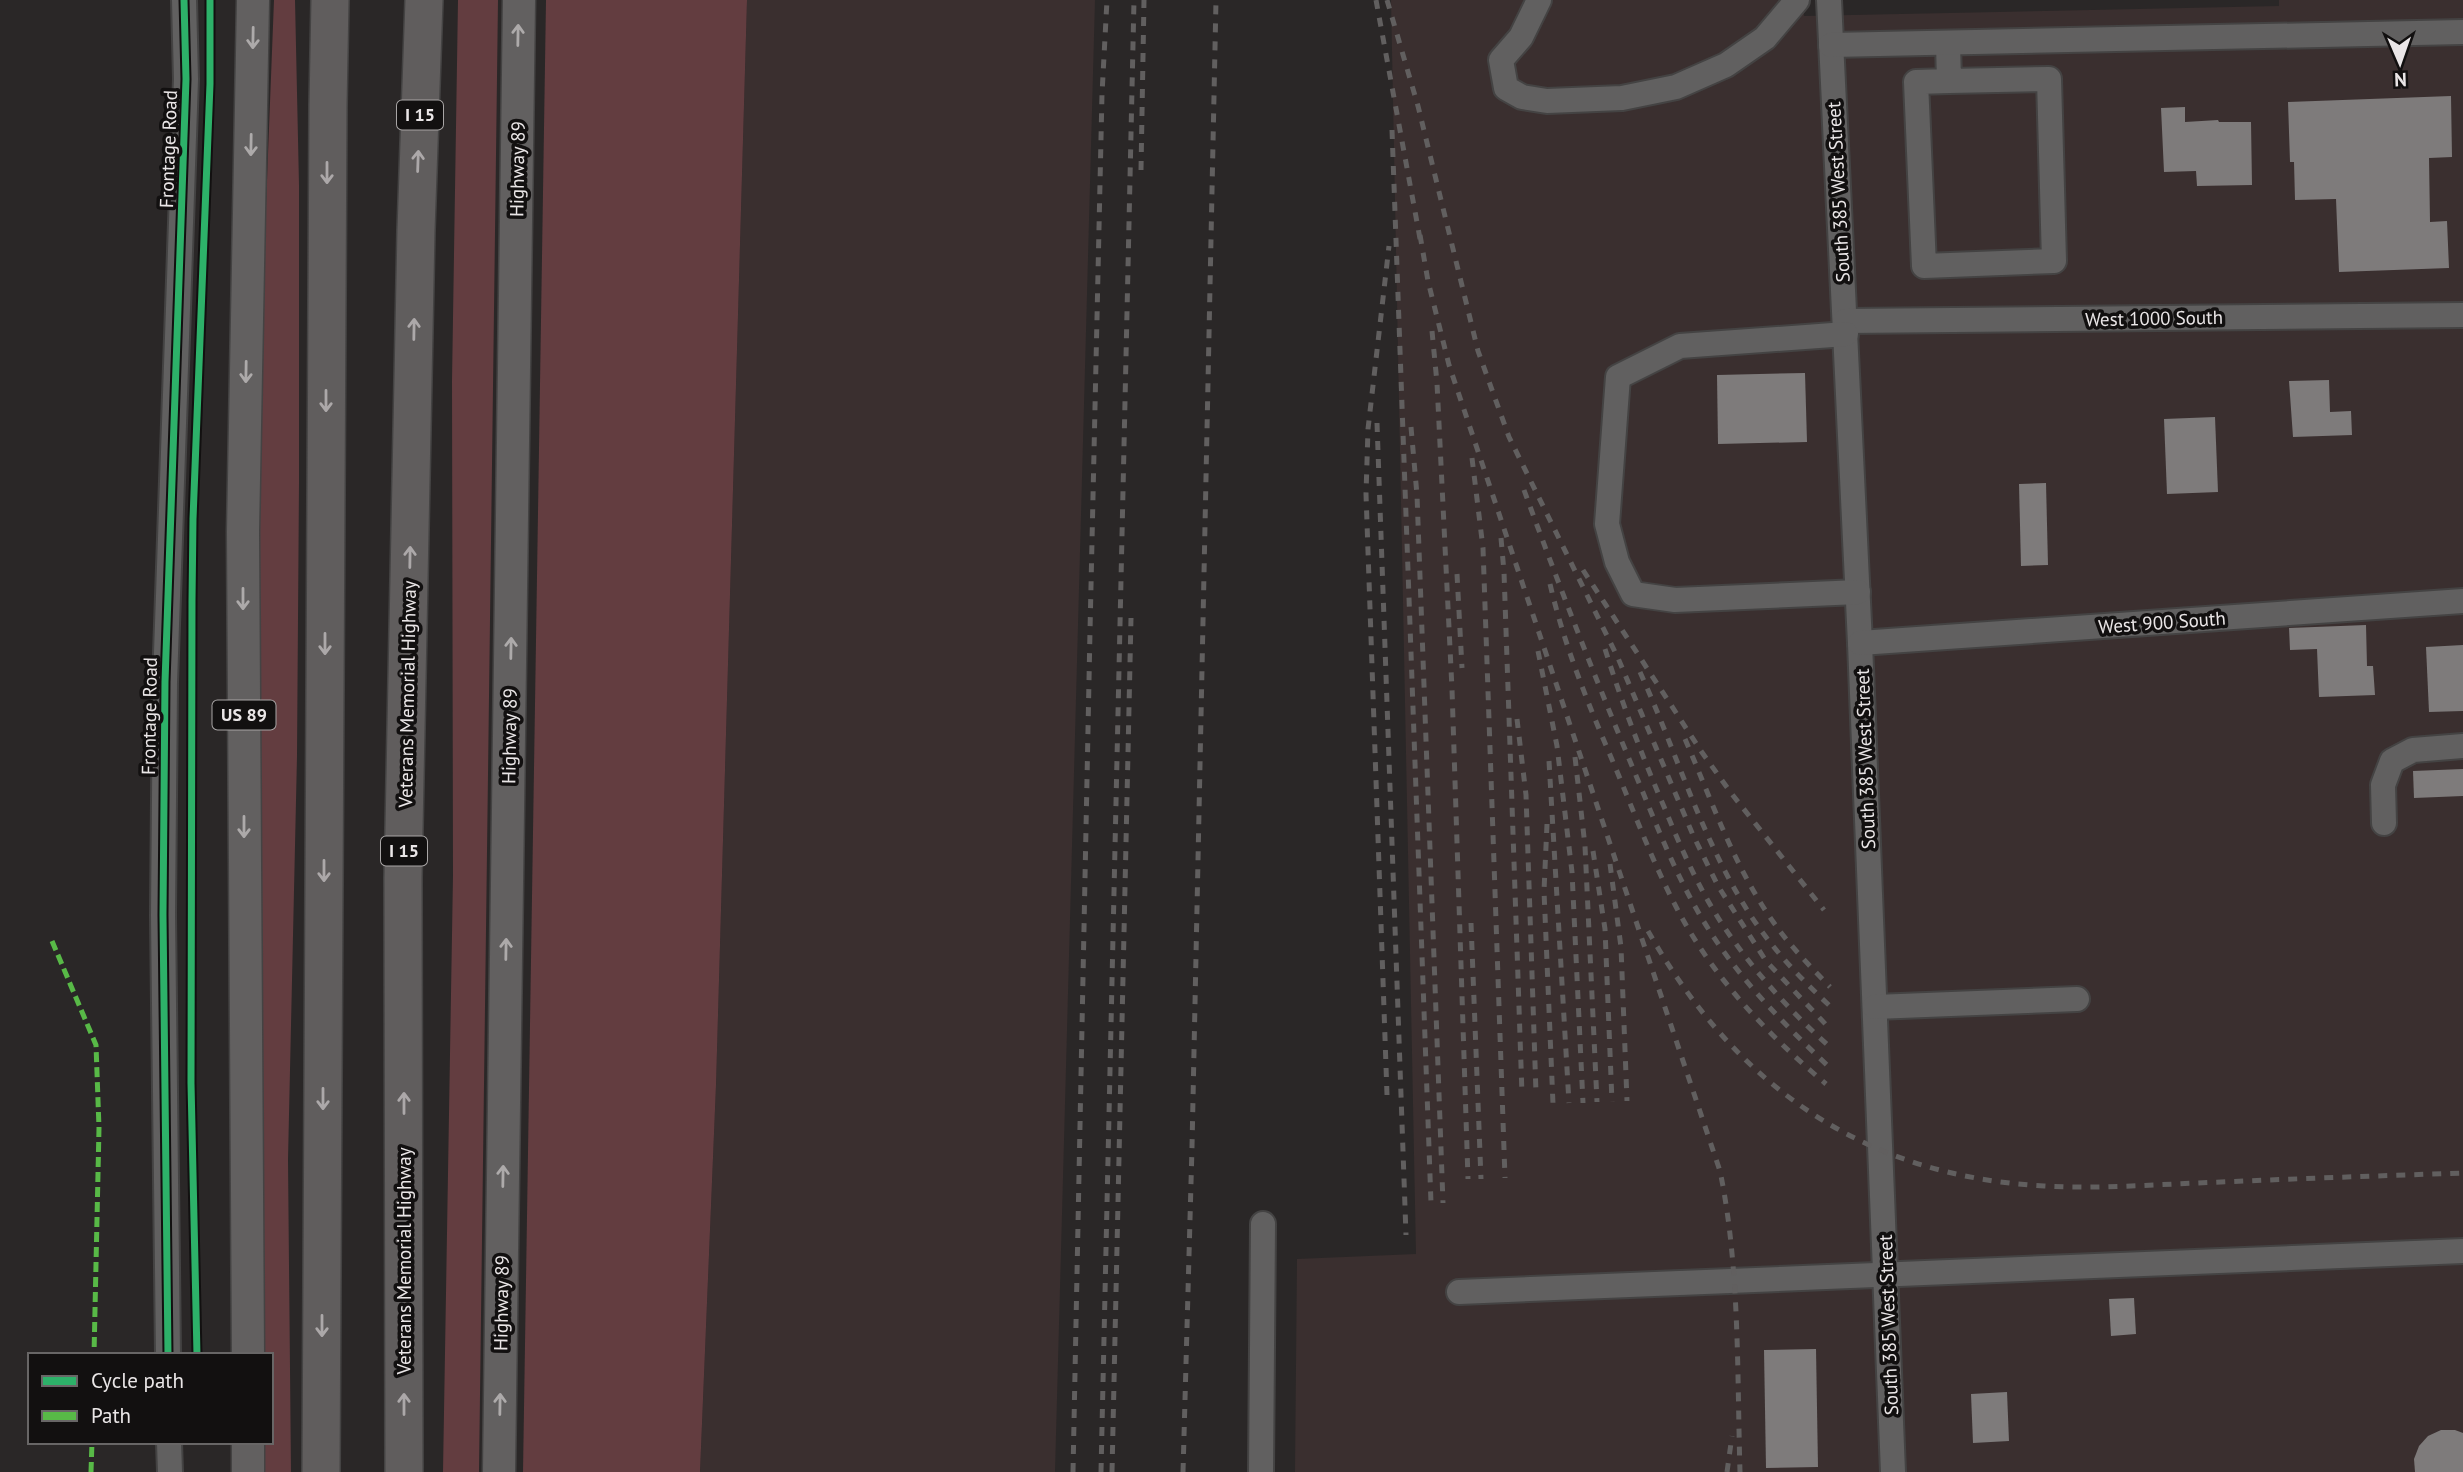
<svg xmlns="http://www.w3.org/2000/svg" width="2463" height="1472" viewBox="0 0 2463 1472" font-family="'PT Sans',sans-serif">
<rect width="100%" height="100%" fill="#2a2727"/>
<!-- built -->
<g fill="#3a2f2f">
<path d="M747 0H1095L1055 1472H700L716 1085Z"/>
<path d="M1391 0H1803L1804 16 2279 6V0H2463V1472H1295L1297 1259 1416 1254Z"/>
</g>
<!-- green -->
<g fill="#633d40">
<path d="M274 0H295L299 185V483L297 756 288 1160 291 1472H261L260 1442H271V1355H259L249 642Z"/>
<path d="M458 0H498L479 1472H443L453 875 452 381Z"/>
<path d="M546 0H747L716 1085 700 1472H523Z"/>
</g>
<!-- building -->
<g fill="#7e7b7b">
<path d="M2451 96 2452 157 2429 158 2430 222 2447 221 2449 268 2339 272 2336 199 2295 200 2294 162H2290L2288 102Z"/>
<path d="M2185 107V122L2218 120 2219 122H2251L2252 185 2197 186 2196 171 2164 172 2161 108Z"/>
<path d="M1805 373 1807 442 1718 444 1717 375Z"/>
<path d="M2329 380 2330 412 2351 411 2352 435 2293 437 2289 381Z"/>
<path d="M2215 417 2218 492 2167 494 2164 419Z"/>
<path d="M2046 483 2048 565 2021 566 2019 484Z"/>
<path d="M2366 625 2367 666H2373L2375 695 2319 697 2317 649 2290 650 2289 628Z"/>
<path d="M2463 645V711L2429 712 2426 647Z"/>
<path d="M2463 769V796L2414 798 2413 771Z"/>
<path d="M2134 1298 2136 1334 2111 1336 2109 1299Z"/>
<path d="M1816 1349 1818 1467 1766 1468 1764 1350Z"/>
<path d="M2007 1392 2009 1441 1973 1443 1971 1394Z"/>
<path d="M2441 1430H2455L2463 1433V1472H2415L2414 1459 2419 1446 2428 1436Z"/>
</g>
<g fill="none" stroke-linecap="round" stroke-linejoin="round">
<!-- minor casing -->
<g stroke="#444343" stroke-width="28">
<g id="minor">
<path d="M1539 0 1521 37 1501 60 1506 88 1522 97 1547 101 1622 98 1676 87 1726 65 1765 38 1797 0"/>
<path d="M1829 0 1860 643 1893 1472"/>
<path d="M1948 43 1949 81 1916 82 1924 266 2054 261 2049 79 1949 81"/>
<path d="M1831 45 2463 32"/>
<path d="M1845 321 2463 315"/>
<path d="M1846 334 1680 346 1618 377 1607 524 1617 562 1633 594 1675 600 1858 592"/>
<path d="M1860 643 2463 601"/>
<path d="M2384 823 2383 785 2392 761 2413 750 2463 746"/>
<path d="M1875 1007 2077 999"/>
<path d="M1459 1292 2463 1251"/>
<path d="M168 1355 163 915 165 682 186 79 184 0"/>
<path d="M169 1442 170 1472"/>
<path d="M1261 1472 1263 1224"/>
</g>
</g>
<!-- major casing -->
<g stroke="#444343" stroke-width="35">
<g id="major">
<path d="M248 1355 243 532 253 0"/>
<path d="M248 1442V1472"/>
<path d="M499 1472 519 0"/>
</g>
</g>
<!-- highway casing -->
<g stroke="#444343" stroke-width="40">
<g id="highway">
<path d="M321 1472 328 105 330 0"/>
<path d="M404 1472 403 878 416 230 424 0"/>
</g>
</g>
<!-- minor -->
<use href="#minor" stroke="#616060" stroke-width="24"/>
<!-- major -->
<use href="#major" stroke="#626060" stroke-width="32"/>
<!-- highway -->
<use href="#highway" stroke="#605d5d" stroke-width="37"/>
<!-- rail -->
<g stroke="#615f5f" stroke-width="5" stroke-dasharray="9 9" stroke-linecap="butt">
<path d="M1376 0 1421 244"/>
<path d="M1387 0 1418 106 1478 351 1509 437 1618 658 1693 835 1718 886 1766 961 1831 1030"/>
<path d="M1392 130 1431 1203"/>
<path d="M1141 170 1144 0"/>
<path d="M1420 235 1428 281 1449 365 1720 1171C1740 1267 1737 1374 1740 1472"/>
<path d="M1432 331 1437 383 1452 689 1468 1179"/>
<path d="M1377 423 1406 1235"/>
<path d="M1411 427 1417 495 1443 1203"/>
<path d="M1472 458 1483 548 1505 1178"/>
<path d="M1524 490C1558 583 1594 675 1632 766 1656 823 1677 881 1711 933 1744 984 1786 1026 1830 1068"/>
<path d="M1501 538 1504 572 1522 1094"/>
<path d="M1583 570 1701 751 1731 793 1824 910"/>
<path d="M1457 574 1462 668"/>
<path d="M1550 584C1565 649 1590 708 1616 769 1638 822 1658 876 1686 925 1722 987 1772 1038 1826 1084"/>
<path d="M1605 649C1622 703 1642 756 1665 809 1683 853 1703 898 1731 937 1760 978 1793 1014 1831 1048"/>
<path d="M1538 651 1557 746 1572 872 1583 1103"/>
<path d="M1640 672C1677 753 1702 841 1751 916 1774 951 1802 980 1832 1008"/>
<path d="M1517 719 1526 795 1536 1093"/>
<path d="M1685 739C1712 801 1734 867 1774 923 1790 946 1810 966 1830 987"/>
<path d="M1575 757 1585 846 1597 1102"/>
<path d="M1549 761 1569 1103"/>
<path d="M1547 824 1544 891 1553 1104"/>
<path d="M1593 851 1605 929 1612 1102"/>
<path d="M1610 864 1621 947 1627 1101"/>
<path d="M1471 923 1481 1179"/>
<path d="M1648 931C1736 1086 1863 1176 2044 1186 2095 1189 2147 1185 2198 1183 2286 1179 2375 1176 2463 1173"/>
<path d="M1387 1095 1366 494 1368 429 1389 246"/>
<path d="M1073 1472 1090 631 1102 94 1107 0"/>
<path d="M1101 1472 1134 0"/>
<path d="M1112 1472 1131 618"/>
<path d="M1183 1472 1192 1147 1216 0"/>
<path d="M1727 1472 1732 1436"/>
</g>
<!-- quiet -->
<g stroke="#58b947" stroke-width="5" stroke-dasharray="10 5" stroke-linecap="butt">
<path d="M52 941 96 1045 99 1128 94 1355"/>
<path d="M91 1472 92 1442"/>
</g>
<!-- cycleway casing -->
<g stroke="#121010" stroke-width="11">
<g id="cycleway">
<path d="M168 1355 163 915 165 682 186 79 184 0"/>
<path d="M197 1355 191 1083 192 601 193 519 210 84V0"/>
</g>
</g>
<!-- cycleway -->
<use href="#cycleway" stroke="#2db169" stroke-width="7"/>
</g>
<!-- one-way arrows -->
<defs><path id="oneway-shaft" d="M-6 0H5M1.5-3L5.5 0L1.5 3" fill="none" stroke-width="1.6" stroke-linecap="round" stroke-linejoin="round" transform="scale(1.75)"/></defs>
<g stroke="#adaaaa">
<use href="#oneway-shaft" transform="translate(518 35) rotate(-89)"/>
<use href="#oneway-shaft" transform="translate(253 38) rotate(91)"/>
<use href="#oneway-shaft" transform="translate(251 145) rotate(91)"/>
<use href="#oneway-shaft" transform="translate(246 372) rotate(91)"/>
<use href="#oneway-shaft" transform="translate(243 599) rotate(90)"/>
<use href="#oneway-shaft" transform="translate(511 648) rotate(-89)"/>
<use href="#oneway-shaft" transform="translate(244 827) rotate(90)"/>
<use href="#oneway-shaft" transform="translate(506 949) rotate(-89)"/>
<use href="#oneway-shaft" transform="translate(503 1176) rotate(-89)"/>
<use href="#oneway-shaft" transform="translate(500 1404) rotate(-89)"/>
</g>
<g stroke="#aca8a9">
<use href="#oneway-shaft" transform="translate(418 161) rotate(-88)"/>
<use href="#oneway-shaft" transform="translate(327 173) rotate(90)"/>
<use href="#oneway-shaft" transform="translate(414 329) rotate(-89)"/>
<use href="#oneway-shaft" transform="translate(326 401) rotate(90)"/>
<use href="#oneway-shaft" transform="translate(410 557) rotate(-89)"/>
<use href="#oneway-shaft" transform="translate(325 644) rotate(90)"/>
<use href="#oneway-shaft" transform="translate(324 871) rotate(90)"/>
<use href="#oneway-shaft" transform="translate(323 1099) rotate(90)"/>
<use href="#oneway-shaft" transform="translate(404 1103) rotate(-90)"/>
<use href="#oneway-shaft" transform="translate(322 1326) rotate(90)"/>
<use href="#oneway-shaft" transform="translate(404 1404) rotate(-90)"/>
</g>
<g text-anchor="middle" stroke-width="7" stroke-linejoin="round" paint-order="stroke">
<!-- shield labels -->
<g fill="#121010" stroke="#a9a6a6" stroke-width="2">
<rect x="397" y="100.5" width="46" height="29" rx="5"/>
<rect x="212.5" y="700.5" width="63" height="29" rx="5"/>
<rect x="381" y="836.5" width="46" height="29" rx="5"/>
</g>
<g font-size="18" font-weight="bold" fill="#eae6e7">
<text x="420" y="121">I 15</text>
<text x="244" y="721">US 89</text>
<text x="404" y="857">I 15</text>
</g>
<!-- street labels -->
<g font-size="19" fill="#eae6e7" stroke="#121010">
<text transform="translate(168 149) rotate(-88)" y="7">Frontage Road</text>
<text transform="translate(517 169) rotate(-89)" y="7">Highway 89</text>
<text transform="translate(1838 192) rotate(-93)" y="7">South 385 West Street</text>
<text transform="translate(2154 318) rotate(-1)" y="7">West 1000 South</text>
<text transform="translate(2162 622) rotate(-4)" y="7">West 900 South</text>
<text transform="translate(407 694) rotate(-89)" y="7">Veterans Memorial Highway</text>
<text transform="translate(149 716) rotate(-89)" y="7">Frontage Road</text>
<text transform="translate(509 736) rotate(-89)" y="7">Highway 89</text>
<text transform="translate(1865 759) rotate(-92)" y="7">South 385 West Street</text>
<text transform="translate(404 1261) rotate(-90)" y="7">Veterans Memorial Highway</text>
<text transform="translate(501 1303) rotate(-89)" y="7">Highway 89</text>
<text transform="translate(1888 1325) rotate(-92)" y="7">South 385 West Street</text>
</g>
</g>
<!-- legend -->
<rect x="28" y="1353" width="245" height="91" fill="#121010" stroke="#686666" stroke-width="2"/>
<rect x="42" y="1376" width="35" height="10" fill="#2db169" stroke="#686666" stroke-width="2"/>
<text x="91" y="1388" font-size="21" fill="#eae6e7">Cycle path</text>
<rect x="42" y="1411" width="35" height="10" fill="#58b947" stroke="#686666" stroke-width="2"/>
<text x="91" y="1423" font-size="21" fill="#eae6e7">Path</text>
<!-- north arrow -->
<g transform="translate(2400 63) rotate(178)" stroke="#121010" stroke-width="5" paint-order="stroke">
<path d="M0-5L12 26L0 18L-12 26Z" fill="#eae6e7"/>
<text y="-10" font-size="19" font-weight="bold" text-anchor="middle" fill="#eae6e7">N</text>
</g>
</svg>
